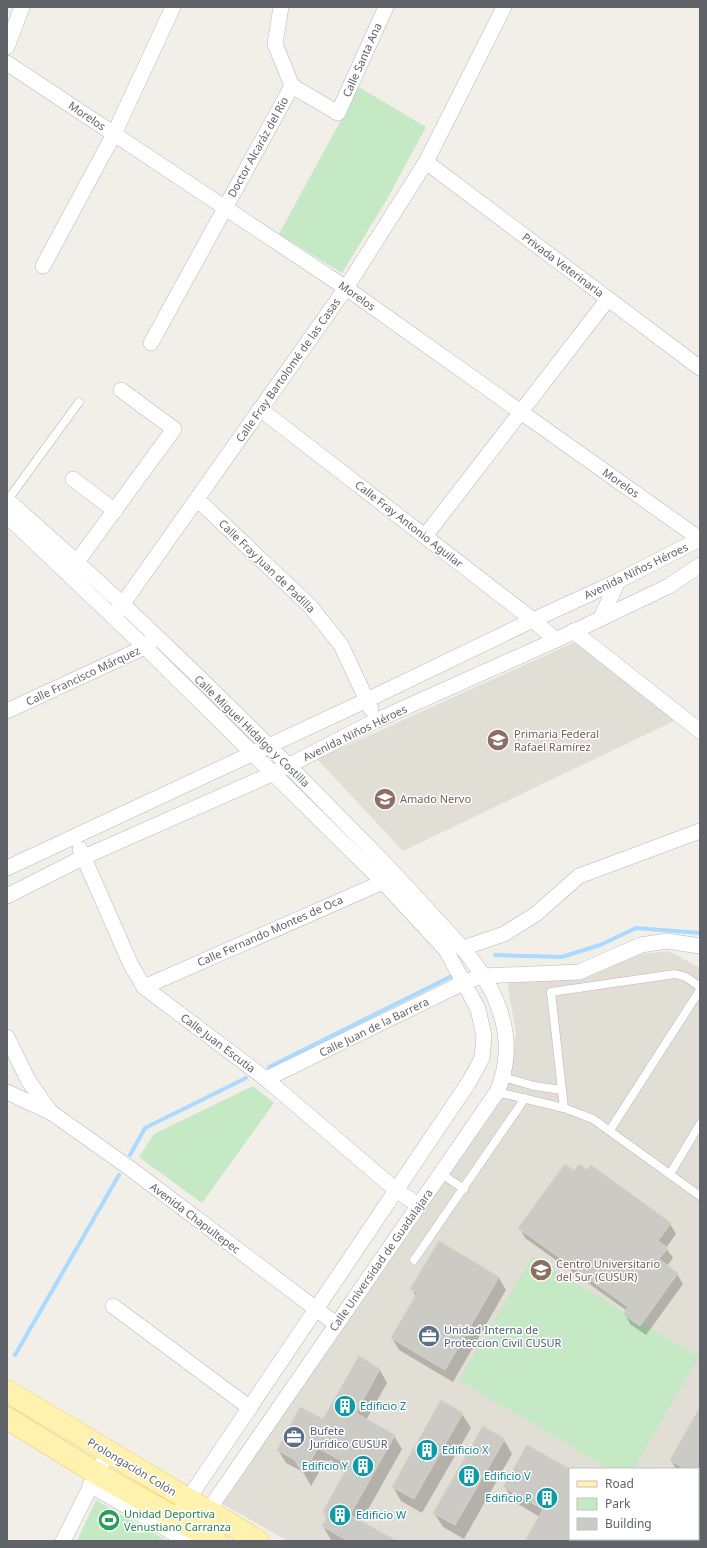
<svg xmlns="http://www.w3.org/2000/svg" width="707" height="1548" viewBox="0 0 707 1548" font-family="'Noto Sans',sans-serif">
<rect width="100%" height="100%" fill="#f1efe8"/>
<!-- education -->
<g fill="#e1ded6" fill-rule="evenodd">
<path d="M575 642 676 720 403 851 317 759Z"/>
<path d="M669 951 700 968V1541H288L219 1502 506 1093 516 1033 507 980 587 977 634 955ZM570 1469H698V1539H570Z"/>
</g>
<!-- green -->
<g fill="#c5e8c5">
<path d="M359 87 426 127 387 199 342 273 279 234Z"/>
<path d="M253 1086 274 1103 202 1203 139 1157 154 1134Z"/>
<path d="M532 1257 699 1357 633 1469H609L459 1380Z"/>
<path d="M96 1500 167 1541H77Z"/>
</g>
<!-- shadow -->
<g fill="#0003">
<path d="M575 1172 670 1224 676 1234 666 1248 673 1258 667 1266 677 1274 683 1284 646 1335 630 1324 625 1314 627 1311 525 1238 520 1228Z"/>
<path d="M440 1242 499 1278 506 1290 453 1382 399 1350 392 1338 416 1297 412 1289Z"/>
<path d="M359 1358 380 1370 387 1383 366 1420 394 1436 402 1449 361 1522 396 1541 331 1540 323 1526 346 1472 326 1460 311 1486 303 1472 286 1463 278 1450 323 1420Z"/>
<path d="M700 1409V1486L698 1485V1469H676L671 1460Z"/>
<path d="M462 1414 471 1428 422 1513 401 1501 393 1487Z"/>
<path d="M504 1440 512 1454 464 1539 443 1527 434 1513Z"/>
<path d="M570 1470V1539H594L598 1541H526L540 1517 513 1501 505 1487Z"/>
<path d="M700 1503V1524L698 1520V1507Z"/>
<path d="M700 1530V1541H693L698 1539Z"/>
</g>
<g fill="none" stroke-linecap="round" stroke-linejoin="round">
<!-- stream -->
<g stroke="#aadaff" stroke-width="4">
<path d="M495 955 562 957 600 945 636 928 700 933"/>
<path d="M269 1067 452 976"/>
<path d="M130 1155 145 1128 246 1078"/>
<path d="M15 1355 119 1175"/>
</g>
</g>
<!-- building -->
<g fill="#cccac5" stroke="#d6d1c6">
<path d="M565 1164 574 1171 579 1164 587 1170 591 1165 671 1223 658 1241 668 1248 659 1259 678 1273 640 1326 623 1314 628 1307 518 1228Z"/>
<path d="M439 1241 499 1277 445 1370 391 1338 417 1293 410 1289Z"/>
<path d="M359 1356 380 1369 356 1413 395 1435 350 1515 397 1541H348L322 1526 326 1518 323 1511 349 1465 318 1448 303 1474 295 1460 277 1450 300 1407 323 1419Z"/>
<path d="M441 1400 463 1413 414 1499 392 1487Z"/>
<path d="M700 1407V1469H685L670 1460Z"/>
<path d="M483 1426 505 1439 455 1525 433 1513Z"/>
<path d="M527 1445 570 1469V1541H525L543 1509 503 1487Z"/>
</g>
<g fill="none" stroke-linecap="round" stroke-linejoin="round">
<!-- lane casing -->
<g stroke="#b5b8bc" stroke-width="9">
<g id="lane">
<path d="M7 501 79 402"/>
<path d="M503 1077 534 1086 562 1090"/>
<path d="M497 1092 564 1108 593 1119 700 1196"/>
<path d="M564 1108 551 992 675 974 686 977 700 987"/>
<path d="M610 1130 700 990"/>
<path d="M440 1173 464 1189"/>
<path d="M670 1174 700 1124"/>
<path d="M414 1260 525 1098"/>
</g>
</g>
<!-- street casing -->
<g stroke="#b5b8bc" stroke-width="16">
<g id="street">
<path d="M281 7 275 44 292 86"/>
<path d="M7 47 22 7"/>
<path d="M7 63 346 288 700 539"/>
<path d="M292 86 338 113 386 7"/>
<path d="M426 162 700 368"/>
<path d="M43 266 114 134 173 7"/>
<path d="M151 343 292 86"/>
<path d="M260 409 533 620 556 640"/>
<path d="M73 479 115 511"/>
<path d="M197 499 310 606 341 645 371 709"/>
<path d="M7 500C128 605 242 718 354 832 382 860 409 889 436 919 459 944 485 971 497 1003 509 1033 510 1062 497 1092L203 1518"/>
<path d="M7 516 145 647 383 882 446 950 478 1009 484 1036 482 1058 469 1082 176 1517"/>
<path d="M425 536 608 299"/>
<path d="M76 563 174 429 121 390"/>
<path d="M117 612 346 288 426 162 504 7"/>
<path d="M601 618 618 581"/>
<path d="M573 631 700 731"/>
<path d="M7 711 145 647 151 641"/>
<path d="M80 849 131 965 144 987 266 1079 396 1190 418 1205"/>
<path d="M7 868 367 700 533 620 618 581 700 539"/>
<path d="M7 896 84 857 272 774 375 721 556 640 669 586 700 565"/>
<path d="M463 948 504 934 536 914 579 876 700 831"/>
<path d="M144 987 383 882 390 876"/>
<path d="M7 1037 28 1080 51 1113"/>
<path d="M266 1079 465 982 482 976 579 972 641 945 667 941 700 946"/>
<path d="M7 1092 52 1113 131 1169 336 1324"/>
<path d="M113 1306 250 1408"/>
<path d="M90 1485 187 1541"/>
<path d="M63 1541 108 1452"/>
</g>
</g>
<!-- primary casing -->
<g stroke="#f2c960" stroke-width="23">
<g id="primary">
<path d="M7 1391 258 1541"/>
<path d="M7 1418 96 1473 216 1541"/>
</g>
</g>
<!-- lane -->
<use href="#lane" stroke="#fff" stroke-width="8"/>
<!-- street -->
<use href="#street" stroke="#fff" stroke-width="15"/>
<!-- primary -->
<use href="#primary" stroke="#fff2af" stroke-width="22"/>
</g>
<!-- icons -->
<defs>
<g id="school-disc" transform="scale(1.15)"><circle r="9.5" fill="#8d6e63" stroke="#fff"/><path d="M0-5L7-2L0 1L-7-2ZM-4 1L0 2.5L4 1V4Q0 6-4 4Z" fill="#fff"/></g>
<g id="university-disc" transform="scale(1.15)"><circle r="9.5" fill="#8d6e63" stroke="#fff"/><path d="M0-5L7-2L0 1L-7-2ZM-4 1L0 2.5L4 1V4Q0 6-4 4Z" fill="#fff"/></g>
<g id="office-disc" transform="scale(1.15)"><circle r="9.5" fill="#5c6f8a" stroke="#fff"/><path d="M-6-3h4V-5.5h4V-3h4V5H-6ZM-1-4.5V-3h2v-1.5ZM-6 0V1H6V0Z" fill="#fff"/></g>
<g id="building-disc" transform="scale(1.15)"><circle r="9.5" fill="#0f9aa8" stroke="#fff"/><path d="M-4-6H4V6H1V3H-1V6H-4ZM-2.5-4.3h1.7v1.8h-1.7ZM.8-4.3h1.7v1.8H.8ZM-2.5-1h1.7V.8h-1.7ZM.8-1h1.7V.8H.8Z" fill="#fff"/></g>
<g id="stadium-disc" transform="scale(1.15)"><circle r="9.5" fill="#2e9e5b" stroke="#fff"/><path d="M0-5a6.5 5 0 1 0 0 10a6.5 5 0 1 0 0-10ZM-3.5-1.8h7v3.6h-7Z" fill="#fff"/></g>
</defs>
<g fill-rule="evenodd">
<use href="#school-disc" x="498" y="740"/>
<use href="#school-disc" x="385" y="799"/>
<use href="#university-disc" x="541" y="1270"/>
<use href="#office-disc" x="429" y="1336"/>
<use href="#building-disc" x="345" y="1406"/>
<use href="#office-disc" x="294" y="1437"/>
<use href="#building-disc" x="427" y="1450"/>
<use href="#building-disc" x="363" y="1466"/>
<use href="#building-disc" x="469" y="1476"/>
<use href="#building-disc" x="547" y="1498"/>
<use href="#building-disc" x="340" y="1515"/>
<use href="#stadium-disc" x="109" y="1520"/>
</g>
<g text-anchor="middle" stroke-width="3" stroke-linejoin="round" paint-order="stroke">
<!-- street labels -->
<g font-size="11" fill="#5f6368" stroke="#fff">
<text transform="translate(362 60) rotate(-66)" y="4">Calle Santa Ana</text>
<text transform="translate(87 116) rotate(34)" y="4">Morelos</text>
<text transform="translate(258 147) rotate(-61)" y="4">Doctor Alcaráz del Río</text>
<text transform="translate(563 265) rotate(37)" y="4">Privada Veterinaria</text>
<text transform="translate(357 296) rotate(35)" y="4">Morelos</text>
<text transform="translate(288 370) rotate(-55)" y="4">Calle Fray Bartolomé de las Casas</text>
<text transform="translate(621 483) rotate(35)" y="4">Morelos</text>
<text transform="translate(409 524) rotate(38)" y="4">Calle Fray Antonio Aguilar</text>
<text transform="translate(267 566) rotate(44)" y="4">Calle Fray Juan de Padilla</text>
<text transform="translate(636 571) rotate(-26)" y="4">Avenida Niños Héroes</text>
<text transform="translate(83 676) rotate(-25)" y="4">Calle Francisco Márquez</text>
<text transform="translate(252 731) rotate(44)" y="4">Calle Miguel Hidalgo y Costilla</text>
<text transform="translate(355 733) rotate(-26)" y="4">Avenida Niños Héroes</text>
<text transform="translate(270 931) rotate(-24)" y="4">Calle Fernando Montes de Oca</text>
<text transform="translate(374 1027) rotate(-26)" y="4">Calle Juan de la Barrera</text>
<text transform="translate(218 1043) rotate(37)" y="4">Calle Juan Escutia</text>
<text transform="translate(195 1218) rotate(37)" y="4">Avenida Chapultepec</text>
<text transform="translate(381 1260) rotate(-55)" y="4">Calle Universidad de Guadalajara</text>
<text transform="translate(132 1467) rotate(31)" y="4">Prolongación Colón</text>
</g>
<!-- education labels -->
<g font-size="11" fill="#785e54" stroke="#fff" text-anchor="start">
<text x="514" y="738">Primaria Federal<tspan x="514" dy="13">Rafael Ramírez</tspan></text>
<text x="400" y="803">Amado Nervo</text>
<text x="556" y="1268">Centro Universitario<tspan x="556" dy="13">del Sur (CUSUR)</tspan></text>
</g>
<!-- service labels -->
<g font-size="11" fill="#4e5e75" stroke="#fff" text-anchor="start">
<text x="444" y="1334">Unidad Interna de<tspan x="444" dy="13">Proteccion Civil CUSUR</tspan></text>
<text x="310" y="1435">Bufete<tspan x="310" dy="13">Jurídico CUSUR</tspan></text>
</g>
<!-- culture labels -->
<g font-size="11" fill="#0d838f" stroke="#fff" text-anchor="start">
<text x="360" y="1410">Edificio Z</text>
<text x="442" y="1454">Edificio X</text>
<text x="348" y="1470" text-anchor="end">Edificio Y</text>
<text x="484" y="1480">Edificio V</text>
<text x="532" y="1502" text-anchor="end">Edificio P</text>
<text x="356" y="1519">Edificio W</text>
</g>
<!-- leisure labels -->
<g font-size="11" fill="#27864d" stroke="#fff" text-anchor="start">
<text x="124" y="1518">Unidad Deportiva<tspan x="124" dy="13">Venustiano Carranza</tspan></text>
</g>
</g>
<!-- border -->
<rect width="707" height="1548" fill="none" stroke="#5f6368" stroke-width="16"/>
<!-- legend -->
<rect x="569" y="1468" width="130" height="72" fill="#ffffff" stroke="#bfc1c3"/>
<rect x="577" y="1481" width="20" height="6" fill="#fff2af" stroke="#bfc1c3"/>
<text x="605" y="1488" font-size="12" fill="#5f6368">Road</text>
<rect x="577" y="1498" width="20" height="12" fill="#c5e8c5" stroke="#bfc1c3"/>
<text x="605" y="1508" font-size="12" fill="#5f6368">Park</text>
<rect x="577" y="1518" width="20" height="12" fill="#cccac5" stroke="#bfc1c3"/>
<text x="605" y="1528" font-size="12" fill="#5f6368">Building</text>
</svg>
